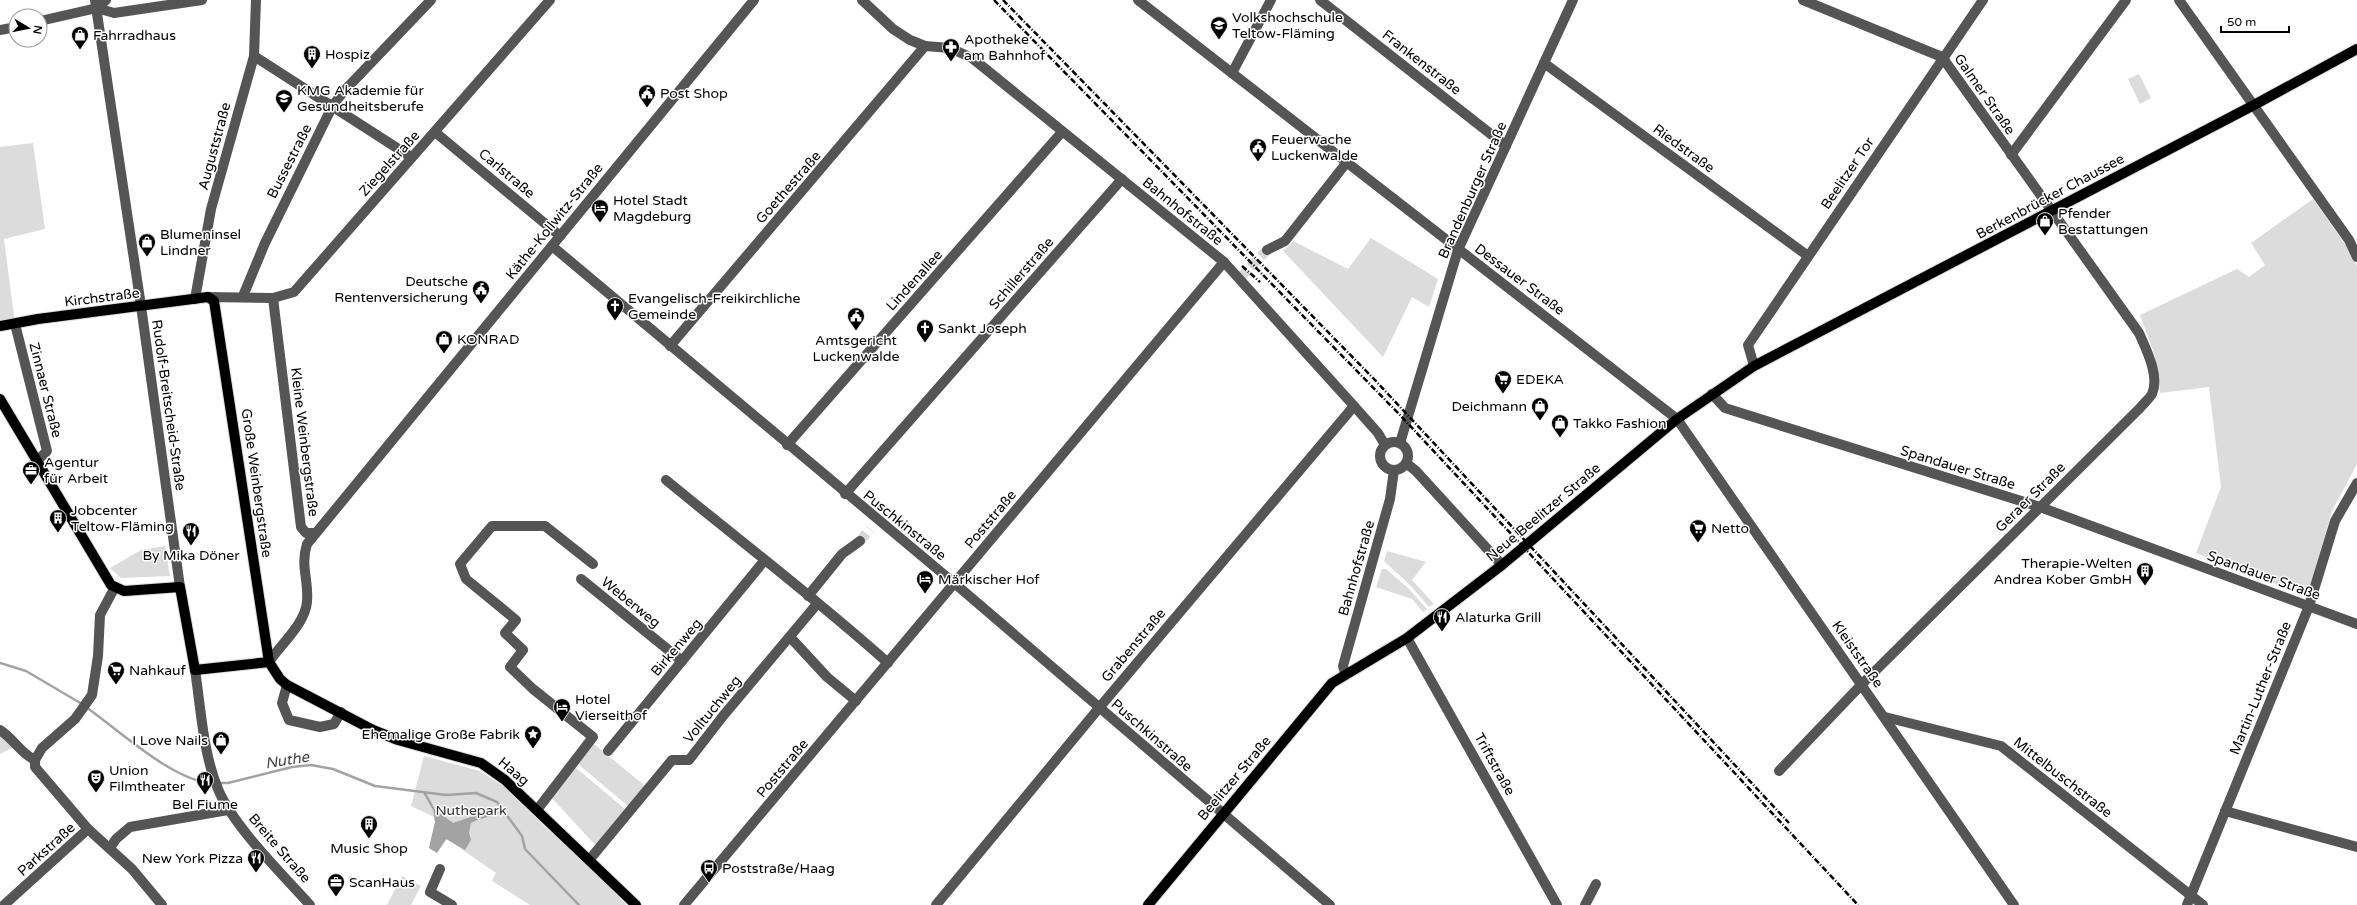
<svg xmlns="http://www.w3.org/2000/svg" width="2357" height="905" viewBox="0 0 2357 905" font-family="'Varela Round',sans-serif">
<rect width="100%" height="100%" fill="#fff"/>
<!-- green -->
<g fill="#dcdcdc">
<path d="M2139 74 2151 98 2140 104 2128 79Z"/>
<path d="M33 143 45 229 4 239 15 324 0 326V147Z"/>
<path d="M2313 199 2349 250 2357 266V464L2332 511 2307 596 2196 553 2221 487 2209 387 2160 393 2155 356 2140 315 2237 269 2249 277 2265 265 2251 243Z"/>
<path d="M1371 238 1438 279 1429 307 1412 297 1383 357 1283 251 1293 241 1348 269Z"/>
<path d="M165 546 170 576 121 578 110 568 141 550Z"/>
<path d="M1387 551 1426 562 1412 580 1434 604 1429 607 1411 586 1384 561Z"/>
<path d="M1382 569H1386L1408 588 1427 609 1423 612 1412 599 1376 587Z"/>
<path d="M0 735 10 743 12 748 0 754Z"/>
<path d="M594 744 645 786 628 806 578 764Z"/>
<path d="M424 756 480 771 507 789 544 826 588 864 626 905H530L492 881 496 873 447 839 437 853 429 848 435 822 434 817 411 806Z"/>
<path d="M575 767 626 810 596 846 551 797Z"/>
<path d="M402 876 421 886 411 905H387Z"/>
</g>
<!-- water -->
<path fill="#a3a3a3" d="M433 808 453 823 479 814 504 811C493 817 482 817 471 823L469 833 471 840 465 850 446 839 437 853 429 848 435 822Z"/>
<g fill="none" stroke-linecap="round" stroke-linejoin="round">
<!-- stream -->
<g stroke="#a3a3a3" stroke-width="2.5">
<path d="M0 663 26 671 82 704"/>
<path d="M86 707C116 728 176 784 214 783"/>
<path d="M219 783H228L292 767 311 765 333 769 375 786 446 795 476 793 497 802 522 836 525 849 579 905"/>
<path d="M424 792 433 808"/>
</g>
<!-- minor-tunnel -->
<g stroke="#d9d9d9" stroke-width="10" stroke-dasharray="10 5" stroke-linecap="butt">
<path d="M1240 278 1267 250"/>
<path d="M860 541 870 529"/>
</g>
<!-- major casing -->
<g stroke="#dbdbdb" stroke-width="12">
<g id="major">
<path d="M0 326 38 319 208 297 214 301 269 662 280 679 287 685 373 730 398 740 481 763 505 780 636 905"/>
<path d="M0 399 111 585 124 591 180 587 195 670 269 662"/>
<path d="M1148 905 1332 683 1407 638 1502 565 1677 419 1754 366 2254 105 2357 49"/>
</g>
</g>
<!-- minor -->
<g stroke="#555" stroke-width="10">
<path d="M95 0 141 306 180 587"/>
<path d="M862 0 893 29 910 40 925 46 950 48 972 58 1224 262 1354 406 1378 433 1385 445"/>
<path d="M1138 0 1677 419 2014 905"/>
<path d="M1320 0 1506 146"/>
<path d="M2179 0 2349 240 2357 257"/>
<path d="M97 8 114 13 202 0"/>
<path d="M40 21 97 8 106 0"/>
<path d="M0 30 16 27"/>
<path d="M254 56 411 157"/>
<path d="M1544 63 1808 256"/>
<path d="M1232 73 1271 0"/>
<path d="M435 132 560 236"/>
<path d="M2011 155 2126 0"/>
<path d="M552 246 960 588 1330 905"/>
<path d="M1267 250 1285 241 1347 162"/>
<path d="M243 296 265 243 333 105 345 90 431 0"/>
<path d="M208 297 273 298 294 292 550 0"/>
<path d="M273 298 301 527 306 533H315"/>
<path d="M195 299 211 209 254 56 256 0"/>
<path d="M15 324 47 451 38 460"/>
<path d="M670 346 925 46"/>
<path d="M1754 366 1748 345 1983 0"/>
<path d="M1712 394 1725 408 2040 507 2357 624"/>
<circle cx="1394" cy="456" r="14"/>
<path d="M1400 443 1458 250 1573 0"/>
<path d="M787 445 1062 132"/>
<path d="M1406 463 1416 471 1502 565"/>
<path d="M666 480C740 541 817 599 888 663"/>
<path d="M845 494 1122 179"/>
<path d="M581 579 682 661"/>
<path d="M115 587 100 615 98 656 92 695 75 719 42 748 35 760V767L88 829 132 869 162 905"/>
<path d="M808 596 842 554 860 541"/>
<path d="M790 637 827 677 856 701"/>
<path d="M1407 638 1557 905"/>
<path d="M269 662C281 644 305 624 307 602 309 580 300 566 307 544L754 0"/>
<path d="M195 670C201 709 203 753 218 789 233 826 283 875 310 905"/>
<path d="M1345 673 1343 666 1390 499 1394 470"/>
<path d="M287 685 282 703 289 720 320 727 334 724 341 712"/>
<path d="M1885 717 2001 746 2203 905"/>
<path d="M0 730C14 739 21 754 35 760"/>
<path d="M608 751 764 561"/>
<path d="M1779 771 1862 684 2140 408C2143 404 2149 399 2152 394 2160 376 2146 349 2139 333L1942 57 1803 0"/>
<path d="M537 810 593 737 533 689 510 667 523 650 505 633 516 620 466 579 460 564 492 526H545L593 564"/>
<path d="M2225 811 2357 847"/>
<path d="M110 848 116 839 130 827 228 810"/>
<path d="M590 859 672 760H689L723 716 817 604"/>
<path d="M440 869 430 892 452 905"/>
<path d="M4 905 88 829"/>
<path d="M684 905 1224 262"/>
<path d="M936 905 1099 708 1354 406"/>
<path d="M1585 905 1596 884"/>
<path d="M2187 905 2309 606 2335 521 2357 483"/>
</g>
<!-- major -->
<use href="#major" stroke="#000" stroke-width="10"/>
<!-- rail -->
<g stroke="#000" stroke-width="2.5" stroke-dasharray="6 2 1 2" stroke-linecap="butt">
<path d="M994 0 1399 414 1858 905"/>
<path d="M1003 0 1373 378 1789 823"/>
<path d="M1242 266 1260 282"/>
</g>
</g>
<!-- icons -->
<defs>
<g id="university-pin" transform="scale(0.9)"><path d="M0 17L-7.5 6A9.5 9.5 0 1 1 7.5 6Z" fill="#000" stroke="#fff"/><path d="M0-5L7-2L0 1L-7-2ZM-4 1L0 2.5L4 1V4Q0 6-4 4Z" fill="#fff"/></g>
<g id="shop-pin" transform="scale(0.9)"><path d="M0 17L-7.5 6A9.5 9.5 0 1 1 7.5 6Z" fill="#000" stroke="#fff"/><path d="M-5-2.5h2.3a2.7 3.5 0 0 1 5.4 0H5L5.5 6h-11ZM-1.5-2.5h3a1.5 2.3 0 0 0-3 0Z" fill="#fff"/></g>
<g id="pharmacy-pin" transform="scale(0.9)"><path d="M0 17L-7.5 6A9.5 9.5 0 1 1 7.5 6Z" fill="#000" stroke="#fff"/><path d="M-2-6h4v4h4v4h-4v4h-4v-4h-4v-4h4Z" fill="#fff"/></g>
<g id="building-pin" transform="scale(0.9)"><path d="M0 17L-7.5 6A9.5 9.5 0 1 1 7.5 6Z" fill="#000" stroke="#fff"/><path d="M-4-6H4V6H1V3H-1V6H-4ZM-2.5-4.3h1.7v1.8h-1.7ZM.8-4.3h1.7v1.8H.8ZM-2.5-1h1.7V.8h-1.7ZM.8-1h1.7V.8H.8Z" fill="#fff"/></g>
<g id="civic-pin" transform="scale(0.9)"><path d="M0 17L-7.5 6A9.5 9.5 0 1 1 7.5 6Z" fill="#000" stroke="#fff"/><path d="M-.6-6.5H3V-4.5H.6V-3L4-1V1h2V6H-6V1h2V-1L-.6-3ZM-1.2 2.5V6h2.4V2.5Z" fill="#fff"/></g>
<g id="school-pin" transform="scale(0.9)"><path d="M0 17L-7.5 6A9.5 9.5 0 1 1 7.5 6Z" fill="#000" stroke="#fff"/><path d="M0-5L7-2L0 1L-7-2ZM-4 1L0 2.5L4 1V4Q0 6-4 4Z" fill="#fff"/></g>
<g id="hotel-pin" transform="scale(0.9)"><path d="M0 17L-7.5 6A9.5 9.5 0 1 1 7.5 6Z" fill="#000" stroke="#fff"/><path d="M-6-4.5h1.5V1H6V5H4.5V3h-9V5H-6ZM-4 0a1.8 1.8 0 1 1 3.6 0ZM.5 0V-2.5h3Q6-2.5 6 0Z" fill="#fff"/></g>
<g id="church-pin" transform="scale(0.9)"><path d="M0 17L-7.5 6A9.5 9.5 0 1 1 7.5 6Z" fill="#000" stroke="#fff"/><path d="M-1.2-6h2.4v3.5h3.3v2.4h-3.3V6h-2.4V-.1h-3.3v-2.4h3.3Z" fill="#fff"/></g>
<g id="supermarket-pin" transform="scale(0.9)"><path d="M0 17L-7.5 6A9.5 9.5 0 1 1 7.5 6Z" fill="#000" stroke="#fff"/><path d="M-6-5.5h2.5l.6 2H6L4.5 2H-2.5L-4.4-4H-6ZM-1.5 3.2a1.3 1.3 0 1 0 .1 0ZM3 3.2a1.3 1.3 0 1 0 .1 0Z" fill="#fff"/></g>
<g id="office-pin" transform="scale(0.9)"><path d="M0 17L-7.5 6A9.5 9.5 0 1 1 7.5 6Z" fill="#000" stroke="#fff"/><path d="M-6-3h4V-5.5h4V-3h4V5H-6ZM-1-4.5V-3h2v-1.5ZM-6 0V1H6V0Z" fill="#fff"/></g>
<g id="restaurant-pin" transform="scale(0.9)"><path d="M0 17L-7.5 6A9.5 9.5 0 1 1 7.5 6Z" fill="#000" stroke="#fff"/><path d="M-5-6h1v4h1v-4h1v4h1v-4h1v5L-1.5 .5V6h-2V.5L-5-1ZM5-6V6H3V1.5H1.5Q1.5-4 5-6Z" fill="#fff"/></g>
<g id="sight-pin" transform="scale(0.9)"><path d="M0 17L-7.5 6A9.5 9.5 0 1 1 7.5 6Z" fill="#000" stroke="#fff"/><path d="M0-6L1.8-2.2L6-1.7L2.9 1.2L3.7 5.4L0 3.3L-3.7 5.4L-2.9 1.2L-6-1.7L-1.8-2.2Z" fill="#fff"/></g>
<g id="theatre-pin" transform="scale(0.9)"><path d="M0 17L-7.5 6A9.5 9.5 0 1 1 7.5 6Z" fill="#000" stroke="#fff"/><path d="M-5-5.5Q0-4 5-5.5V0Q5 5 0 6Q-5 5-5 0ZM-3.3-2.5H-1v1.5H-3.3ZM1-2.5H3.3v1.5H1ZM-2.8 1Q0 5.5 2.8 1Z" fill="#fff"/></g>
<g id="bus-pin" transform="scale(0.9)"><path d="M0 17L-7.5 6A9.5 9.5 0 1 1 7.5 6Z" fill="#000" stroke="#fff"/><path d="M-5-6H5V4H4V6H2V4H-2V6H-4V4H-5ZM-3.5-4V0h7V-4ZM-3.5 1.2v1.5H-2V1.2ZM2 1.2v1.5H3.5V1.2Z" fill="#fff"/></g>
</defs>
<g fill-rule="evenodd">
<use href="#university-pin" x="1219" y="25"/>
<use href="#shop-pin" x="80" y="35"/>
<use href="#pharmacy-pin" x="951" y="47"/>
<use href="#building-pin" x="312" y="54"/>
<use href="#civic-pin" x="647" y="93"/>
<use href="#school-pin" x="284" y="98"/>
<use href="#civic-pin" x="1258" y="147"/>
<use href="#hotel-pin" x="600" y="208"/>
<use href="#shop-pin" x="2045" y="221"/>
<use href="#shop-pin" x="147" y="242"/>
<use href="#civic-pin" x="481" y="289"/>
<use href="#church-pin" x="615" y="306"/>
<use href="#civic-pin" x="856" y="316"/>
<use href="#church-pin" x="925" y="328"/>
<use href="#shop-pin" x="444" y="339"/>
<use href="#supermarket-pin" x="1503" y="379"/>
<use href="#shop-pin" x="1540" y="406"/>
<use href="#shop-pin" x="1560" y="423"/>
<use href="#office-pin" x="31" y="470"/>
<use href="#building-pin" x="58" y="518"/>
<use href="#supermarket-pin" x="1698" y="528"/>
<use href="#restaurant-pin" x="191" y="531"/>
<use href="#building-pin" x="2145" y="571"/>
<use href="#hotel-pin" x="925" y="579"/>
<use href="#restaurant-pin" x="1442" y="617"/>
<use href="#supermarket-pin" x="116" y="670"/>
<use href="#hotel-pin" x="562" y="707"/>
<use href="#sight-pin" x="533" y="734"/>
<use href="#shop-pin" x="221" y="740"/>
<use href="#theatre-pin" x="96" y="778"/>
<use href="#restaurant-pin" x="205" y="780"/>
<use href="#building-pin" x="369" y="824"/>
<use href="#restaurant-pin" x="256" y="858"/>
<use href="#bus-pin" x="709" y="868"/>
<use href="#office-pin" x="336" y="882"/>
</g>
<g text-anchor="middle" stroke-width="3" stroke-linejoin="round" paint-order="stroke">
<!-- poi labels -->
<g font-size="14" fill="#000" stroke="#fff" text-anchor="start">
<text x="1232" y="22">Volkshochschule<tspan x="1232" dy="16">Teltow-Fläming</tspan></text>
<text x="93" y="40">Fahrradhaus</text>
<text x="964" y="44">Apotheke<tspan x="964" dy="16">am Bahnhof</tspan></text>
<text x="325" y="59">Hospiz</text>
<text x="297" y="95">KMG Akademie für<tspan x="297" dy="16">Gesundheitsberufe</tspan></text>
<text x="660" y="98">Post Shop</text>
<text x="1271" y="144">Feuerwache<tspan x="1271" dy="16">Luckenwalde</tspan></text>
<text x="613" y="205">Hotel Stadt<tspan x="613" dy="16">Magdeburg</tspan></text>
<text x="2058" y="218">Pfender<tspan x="2058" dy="16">Bestattungen</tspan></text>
<text x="160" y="239">Blumeninsel<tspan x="160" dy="16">Lindner</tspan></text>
<text x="468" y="286" text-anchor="end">Deutsche<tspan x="468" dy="16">Rentenversicherung</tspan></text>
<text x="628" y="303">Evangelisch-Freikirchliche<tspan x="628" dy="16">Gemeinde</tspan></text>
<text x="938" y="333">Sankt Joseph</text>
<text x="457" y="344">KONRAD</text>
<text x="856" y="345" text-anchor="middle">Amtsgericht<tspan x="856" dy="16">Luckenwalde</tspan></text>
<text x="1516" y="384">EDEKA</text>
<text x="1527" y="411" text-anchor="end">Deichmann</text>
<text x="1573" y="428">Takko Fashion</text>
<text x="44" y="467">Agentur<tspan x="44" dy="16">für Arbeit</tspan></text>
<text x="71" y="515">Jobcenter<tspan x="71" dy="16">Teltow-Fläming</tspan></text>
<text x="1711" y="533">Netto</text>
<text x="191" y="560" text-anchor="middle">By Mika Döner</text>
<text x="2132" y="568" text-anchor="end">Therapie-Welten<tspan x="2132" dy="16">Andrea Kober GmbH</tspan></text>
<text x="938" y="584">Märkischer Hof</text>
<text x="1455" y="622">Alaturka Grill</text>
<text x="129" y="675">Nahkauf</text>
<text x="575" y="704">Hotel<tspan x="575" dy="16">Vierseithof</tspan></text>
<text x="520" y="739" text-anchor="end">Ehemalige Große Fabrik</text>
<text x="208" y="745" text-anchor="end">I Love Nails</text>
<text x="109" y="775">Union<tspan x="109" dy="16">Filmtheater</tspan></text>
<text x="205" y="809" text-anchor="middle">Bel Fiume</text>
<text x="369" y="853" text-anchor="middle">Music Shop</text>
<text x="243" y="863" text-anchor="end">New York Pizza</text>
<text x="722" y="873">Poststraße/Haag</text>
<text x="349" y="887">ScanHaus</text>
</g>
<!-- street labels -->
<g font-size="14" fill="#000" stroke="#fff">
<text transform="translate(1422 62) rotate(38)" y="5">Frankenstraße</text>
<text transform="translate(1985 94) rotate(55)" y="5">Galmer Straße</text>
<text transform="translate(214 146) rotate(-75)" y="5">Auguststraße</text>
<text transform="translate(1684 148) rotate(36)" y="5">Riedstraße</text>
<text transform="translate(289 161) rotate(-63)" y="5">Bussestraße</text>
<text transform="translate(389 163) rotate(-48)" y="5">Ziegelstraße</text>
<text transform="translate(507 173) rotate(40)" y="5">Carlstraße</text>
<text transform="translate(1847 173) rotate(-56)" y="5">Beelitzer Tor</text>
<text transform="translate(788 187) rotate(-49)" y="5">Goethestraße</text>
<text transform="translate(1472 190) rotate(-66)" y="5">Brandenburger Straße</text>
<text transform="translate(2050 196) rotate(-28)" y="5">Berkenbrücker Chaussee</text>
<text transform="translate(1183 211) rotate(39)" y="5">Bahnhofstraße</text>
<text transform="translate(554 221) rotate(-51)" y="5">Käthe-Kollwitz-Straße</text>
<text transform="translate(1021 273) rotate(-49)" y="5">Schillerstraße</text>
<text transform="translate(1520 279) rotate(37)" y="5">Dessauer Straße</text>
<text transform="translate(914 280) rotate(-48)" y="5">Lindenallee</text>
<text transform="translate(102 297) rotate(-7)" y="5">Kirchstraße</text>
<text transform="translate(46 390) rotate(76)" y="5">Zinnaer Straße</text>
<text transform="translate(169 405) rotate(82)" y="5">Rudolf-Breitscheid-Straße</text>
<text transform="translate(305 442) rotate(83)" y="5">Kleine Weinbergstraße</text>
<text transform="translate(1958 467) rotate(17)" y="5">Spandauer Straße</text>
<text transform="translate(257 483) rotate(82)" y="5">Große Weinbergstraße</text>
<text transform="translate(2030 497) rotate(-45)" y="5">Geraer Straße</text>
<text transform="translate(1543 512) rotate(-40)" y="5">Neue Beelitzer Straße</text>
<text transform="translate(990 519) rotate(-50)" y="5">Poststraße</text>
<text transform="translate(905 525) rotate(39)" y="5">Puschkinstraße</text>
<text transform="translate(1356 568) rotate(-74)" y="5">Bahnhofstraße</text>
<text transform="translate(2264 575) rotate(20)" y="5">Spandauer Straße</text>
<text transform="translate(631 602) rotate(39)" y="5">Weberweg</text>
<text transform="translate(1133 645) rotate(-50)" y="5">Grabenstraße</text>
<text transform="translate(676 647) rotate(-50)" y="5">Birkenweg</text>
<text transform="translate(1858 654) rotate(55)" y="5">Kleiststraße</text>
<text transform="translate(2260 688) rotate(-68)" y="5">Martin-Luther-Straße</text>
<text transform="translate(712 709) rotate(-51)" y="5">Volltuchweg</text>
<text transform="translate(1152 735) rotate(41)" y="5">Puschkinstraße</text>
<text transform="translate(1495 764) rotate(61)" y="5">Triftstraße</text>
<text transform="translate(782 768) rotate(-50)" y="5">Poststraße</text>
<text transform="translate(514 771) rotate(40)" y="5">Haag</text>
<text transform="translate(2063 777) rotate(38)" y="5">Mittelbuschstraße</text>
<text transform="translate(1234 778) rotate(-50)" y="5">Beelitzer Straße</text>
<text transform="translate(280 848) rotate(49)" y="5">Breite Straße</text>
<text transform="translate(46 849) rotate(-42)" y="5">Parkstraße</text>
</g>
<!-- park labels -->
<g font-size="14" fill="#333" stroke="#fff">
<text x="471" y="815">Nuthepark</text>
</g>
<!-- water labels -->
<g font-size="15" font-style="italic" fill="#444" stroke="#fff">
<text transform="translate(287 760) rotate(-9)" y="5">Nuthe</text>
</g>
</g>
<!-- north arrow -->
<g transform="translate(28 28) rotate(100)"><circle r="19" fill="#ffffff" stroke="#999999"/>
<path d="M0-3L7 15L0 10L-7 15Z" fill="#000000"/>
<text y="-6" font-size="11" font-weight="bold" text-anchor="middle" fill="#000000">N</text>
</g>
<!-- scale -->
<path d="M2221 26v6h68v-6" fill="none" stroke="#000000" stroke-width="2"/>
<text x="2227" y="26" font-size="12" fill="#000000" stroke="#ffffff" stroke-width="3" paint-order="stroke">50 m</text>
</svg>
